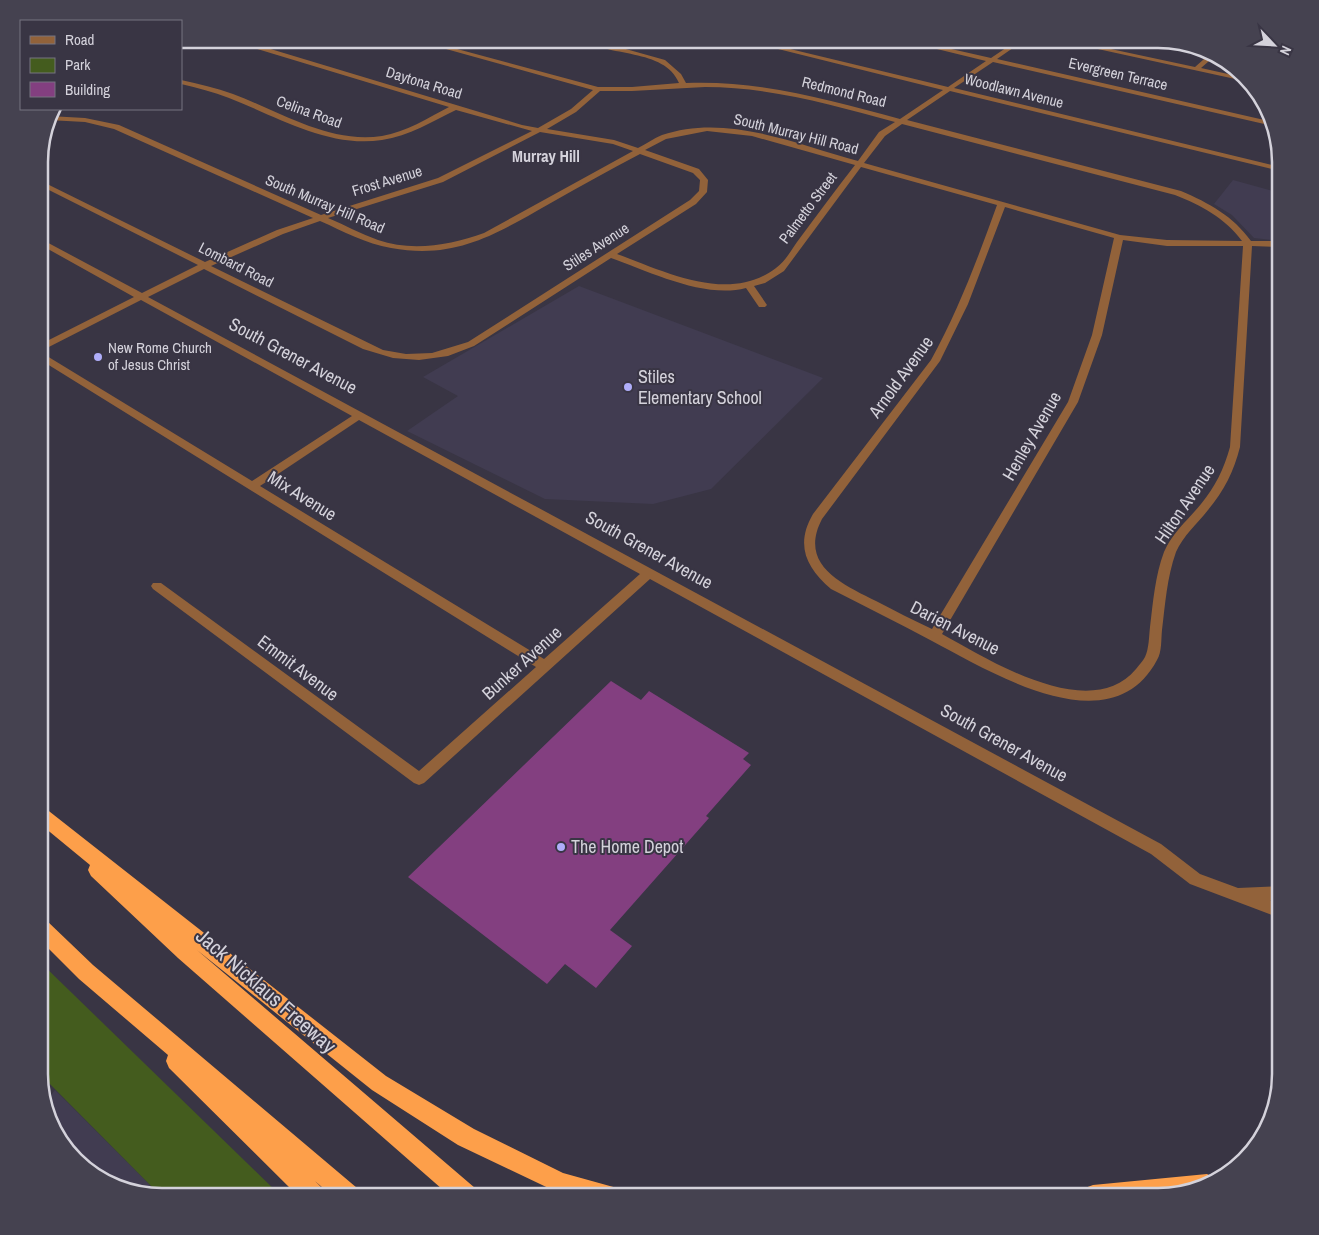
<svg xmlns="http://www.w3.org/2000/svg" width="1319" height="1235" viewBox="0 0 1319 1235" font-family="'Archivo Narrow',sans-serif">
<rect width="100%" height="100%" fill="#393544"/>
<!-- built -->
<g fill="#413c51">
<path d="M1233 180 1280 193V241L1254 238 1232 215 1214 204Z"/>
<path d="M579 286 823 378 711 489 653 504 545 499 407 431 458 396 423 377Z"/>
<path d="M55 1090 161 1196 114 1187 75 1160 48 1121 44 1104Z"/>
</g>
<!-- green -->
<path fill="#445c1e" d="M39 961 281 1196H161L39 1073Z"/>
<!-- building -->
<path fill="#833f80" d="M611 681 641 700 649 691 749 753 743 759 751 765 706 816 709 818 610 930 632 946 596 988 565 964 547 984 408 877Z"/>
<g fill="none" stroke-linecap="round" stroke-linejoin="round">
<!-- minor -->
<g fill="#92623a" fill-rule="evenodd">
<path d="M195 39 244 41 522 125 538 128 571 109 593 90 410 39H420L598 87H632L679 83C665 48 607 57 580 39H590L665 60 681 74 686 83C760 80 829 100 900 119L943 90 738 39H749L948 87 986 61 896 39H907L991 58 1019 39H1026L997 59 1273 122V126L993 62 954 88 1280 167V171L950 91 907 120 1181 191C1209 203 1233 216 1251 241H1280V247L1252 246 1240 447C1234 471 1224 491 1208 510 1197 524 1183 536 1176 552 1167 577 1165 605 1162 630 1161 639 1162 652 1157 660 1111 747 991 672 932 641 899 623 864 606 831 589 806 567 795 545 813 514L931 360C958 311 978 258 997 205L861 167 784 271 765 283 754 286 767 305 765 307H759L746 288C705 299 650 272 611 258L474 346 448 356 419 360 393 358 363 349 204 269 148 297 1161 844 1200 874 1238 888 1280 886V900H1270L1280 904V918L1190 884 1151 854 650 579 424 783 419 785 414 783 153 589 151 586 153 583H161L419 771 536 667 39 359V352L42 353 252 481 352 416 141 300 39 352V345L134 297 39 244V238L142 293 198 265 39 185V180L205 262 277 230 313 218 114 129 85 122 48 120 49 116 85 118 119 125 321 215 438 178 532 131 456 110C433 121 409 136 382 140 328 148 278 117 229 98 213 92 198 88 181 84V80C199 84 216 88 233 94 281 112 329 144 382 136 406 132 428 118 449 107L241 44 214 41 181 44V40ZM705 87C771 87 832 105 895 122L879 132 858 161C796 144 726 113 662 135 654 138 646 144 638 148L614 140 547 129 576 112 600 91H632ZM902 124 1175 195C1201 205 1225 218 1242 241L1167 240 1120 235 864 163 885 136ZM707 131 752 136 855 165C836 189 818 214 800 238 793 247 786 261 776 268 729 304 666 272 617 254L696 204 707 192 708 180 699 169 645 150 666 139ZM540 132 613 144 633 151 484 233C451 245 412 252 378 240 361 234 345 225 328 218L443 182ZM640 154 693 173 700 180 699 191 690 200 468 342 432 353 406 354 383 350 211 266 283 234 320 221C343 231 366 244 391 248 456 260 496 234 549 204 579 187 609 170 640 154ZM1005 207 1114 238 1092 335 1068 402 932 629C913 620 895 611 876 601 842 584 798 565 822 519L940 361 968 304ZM1123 240 1167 246H1243L1230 447C1224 469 1215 487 1201 504 1188 520 1172 533 1164 552 1155 576 1153 602 1150 627 1149 636 1149 649 1145 657 1143 661 1139 665 1136 669 1090 724 989 660 942 634L1078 402 1102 335ZM359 420 640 574 544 659 260 486Z"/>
<path d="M1052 39H1064L1195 67 1212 52 1216 55 1201 68 1246 78 1249 82Z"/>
</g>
<!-- highway -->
<g fill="#fd9f4a" fill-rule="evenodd">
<path d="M39 806 45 808 386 1076 474 1129 563 1173 617 1188 620 1196H569L561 1194 458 1145 372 1090 197 950 475 1188 478 1196H450L178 958 91 876 88 870 90 865 39 823Z"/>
<path d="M39 917 46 920 93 965 357 1188 360 1196H332L315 1181 322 1188 325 1196H298L169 1068 166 1061 168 1055 79 979 39 939Z"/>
<path d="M1207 1174 1216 1179C1179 1204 1124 1196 1082 1196L1085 1188 1093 1185Z"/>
</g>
</g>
<!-- markers -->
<g fill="#b0aefa" stroke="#393544" stroke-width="2">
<circle cx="98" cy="357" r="5"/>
<circle cx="628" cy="387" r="5"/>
<circle cx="561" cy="847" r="5"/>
</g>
<g text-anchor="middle" stroke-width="4" stroke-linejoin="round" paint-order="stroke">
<!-- far-street labels -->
<g font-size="15" fill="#d4d2db" stroke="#393544">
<text transform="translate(1118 74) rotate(13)" y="5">Evergreen Terrace</text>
<text transform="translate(424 83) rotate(17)" y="5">Daytona Road</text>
<text transform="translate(1014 91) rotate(14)" y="5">Woodlawn Avenue</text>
<text transform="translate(844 92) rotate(14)" y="5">Redmond Road</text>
<text transform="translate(309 112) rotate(20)" y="5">Celina Road</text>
<text transform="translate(796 134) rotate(14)" y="5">South Murray Hill Road</text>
<text transform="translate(387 181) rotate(-17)" y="5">Frost Avenue</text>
<text transform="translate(325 204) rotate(23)" y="5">South Murray Hill Road</text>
<text transform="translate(808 208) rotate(-53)" y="5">Palmetto Street</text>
<text transform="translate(596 247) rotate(-33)" y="5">Stiles Avenue</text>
<text transform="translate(236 265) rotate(27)" y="5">Lombard Road</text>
</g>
<!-- far-poi labels -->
<g font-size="15" fill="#d4d2db" stroke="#393544" text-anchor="start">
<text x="108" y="353">New Rome Church<tspan x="108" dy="17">of Jesus Christ</tspan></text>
</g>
<!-- far-neighbourhood labels -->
<g font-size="16" font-weight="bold" fill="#d4d2db" stroke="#393544">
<text x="546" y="162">Murray Hill</text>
</g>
<!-- street labels -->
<g font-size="18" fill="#d4d2db" stroke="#393544">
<text transform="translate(293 356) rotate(28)" y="6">South Grener Avenue</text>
<text transform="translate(901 377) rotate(-54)" y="6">Arnold Avenue</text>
<text transform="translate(1032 436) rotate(-60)" y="6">Henley Avenue</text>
<text transform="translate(302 496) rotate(32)" y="6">Mix Avenue</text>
<text transform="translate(1185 504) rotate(-56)" y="6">Hilton Avenue</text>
<text transform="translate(649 550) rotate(29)" y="6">South Grener Avenue</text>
<text transform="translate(955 628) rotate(27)" y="6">Darien Avenue</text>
<text transform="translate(522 663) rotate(-42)" y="6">Bunker Avenue</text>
<text transform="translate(298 668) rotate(37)" y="6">Emmit Avenue</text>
<text transform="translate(1004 743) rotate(29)" y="6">South Grener Avenue</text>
</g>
<!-- poi labels -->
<g font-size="18" fill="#d4d2db" stroke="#393544" text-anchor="start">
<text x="638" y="383">Stiles<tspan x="638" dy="21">Elementary School</tspan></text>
<text x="571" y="853">The Home Depot</text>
</g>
<!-- near-street labels -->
<g font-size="21" fill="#d4d2db" stroke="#393544">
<text transform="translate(266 991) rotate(41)" y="7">Jack Nicklaus Freeway</text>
</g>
</g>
<!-- crop -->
<path d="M0 0H1319V1235H0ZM162 48H1158A114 114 0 0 1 1272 162V1074A114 114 0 0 1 1158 1188H162A114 114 0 0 1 48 1074V162A114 114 0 0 1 162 48Z" fill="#454250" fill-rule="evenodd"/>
<path fill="none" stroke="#d4d2db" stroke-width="2.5" d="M162 48H1158A114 114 0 0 1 1272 162V1074A114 114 0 0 1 1158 1188H162A114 114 0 0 1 48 1074V162A114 114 0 0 1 162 48Z"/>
<!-- legend -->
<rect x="20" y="20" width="162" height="90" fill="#393544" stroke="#777480"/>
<rect x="30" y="36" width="25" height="8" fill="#92623a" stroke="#777480"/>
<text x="65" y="45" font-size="15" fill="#d4d2db">Road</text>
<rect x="30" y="58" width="25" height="15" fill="#445c1e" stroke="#777480"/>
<text x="65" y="70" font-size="15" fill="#d4d2db">Park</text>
<rect x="30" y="82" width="25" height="15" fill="#833f80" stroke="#777480"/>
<text x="65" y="95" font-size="15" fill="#d4d2db">Building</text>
<!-- north arrow -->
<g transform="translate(1274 45) rotate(115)" stroke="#393544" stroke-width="4" paint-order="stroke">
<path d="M0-4L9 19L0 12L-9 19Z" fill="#d4d2db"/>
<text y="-8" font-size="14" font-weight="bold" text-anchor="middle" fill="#d4d2db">N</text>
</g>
</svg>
